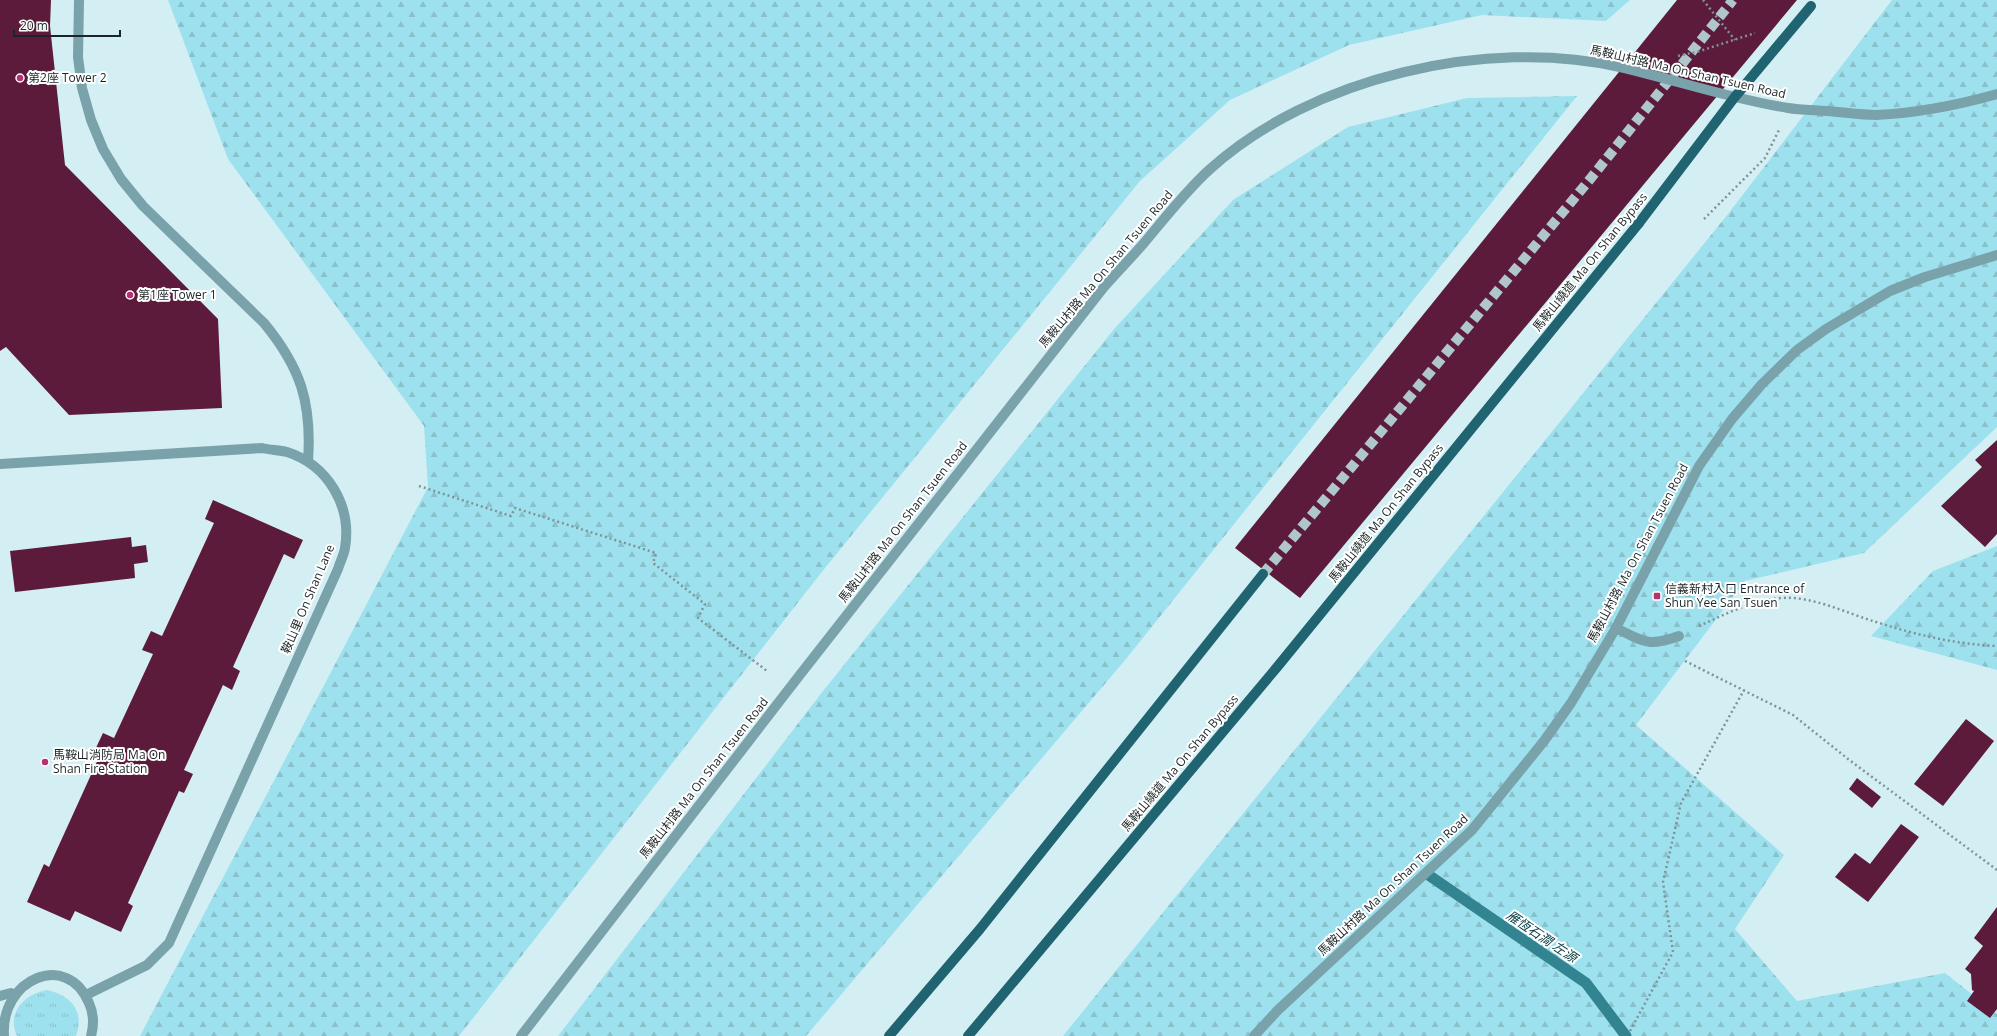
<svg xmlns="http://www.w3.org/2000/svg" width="1997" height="1036" viewBox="0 0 1997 1036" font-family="'Open Sans','Noto Sans TC',sans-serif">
<defs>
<pattern id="grass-tufts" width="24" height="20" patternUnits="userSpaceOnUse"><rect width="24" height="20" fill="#9ee1ee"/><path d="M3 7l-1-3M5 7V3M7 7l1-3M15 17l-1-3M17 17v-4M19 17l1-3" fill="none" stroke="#88c1cc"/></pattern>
<pattern id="forest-firs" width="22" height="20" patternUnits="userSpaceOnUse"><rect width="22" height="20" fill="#9ee1ee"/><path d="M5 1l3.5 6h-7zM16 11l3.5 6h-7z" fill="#88c1cc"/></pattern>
</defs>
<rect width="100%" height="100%" fill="#d4eff4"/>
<!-- grass -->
<path fill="url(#grass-tufts)" d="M47 990C71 995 85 1012 76 1036H17C6 1012 25 994 47 990Z"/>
<!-- forest -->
<g fill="url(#forest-firs)">
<path d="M168 0H1630L1606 21 1482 15 1349 45 1230 100 1140 181 821 573 459 1036H140L428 487 424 426 228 159Z"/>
<path d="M1892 0H1997V427L1864 553 1745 581 1636 725 1784 855 1735 929 1797 1001 1945 973 1997 1014V1036H1063L1728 214Z"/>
<path d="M1577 96 1126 659 806 1036H558L823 691 1115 328 1233 200 1348 127 1467 98Z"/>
<path d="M1997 546V670L1871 636 1933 571Z"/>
</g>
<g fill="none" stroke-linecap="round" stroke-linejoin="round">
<!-- stream -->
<path stroke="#338491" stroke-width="11" d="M1427 874 1586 983 1626 1036"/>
</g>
<!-- building -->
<g fill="#5c1b3a">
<path d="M0 0H51L50 26 65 165 218 319 222 408 69 415 6 347 0 351Z"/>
<path d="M1677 0H1797L1300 598 1235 548Z"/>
<path d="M1997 440V534L1985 547 1941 506 1982 467 1975 460Z"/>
<path d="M213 500 303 540 294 559 284 554 233 667 240 671 232 690 223 685 184 770 193 774 184 793 179 791 128 903 133 906 121 932 75 911 70 921 27 902 44 864 49 867 100 755 94 752 103 733 114 738 153 654 142 650 151 631 162 636 214 523 205 519Z"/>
<path d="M131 537 132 547 146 545 148 562 134 564 135 578 15 592 10 551Z"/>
<path d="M1966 719 1994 741 1943 806 1914 784Z"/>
<path d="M1857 778 1881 797 1872 808 1849 789Z"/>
<path d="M1901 824 1919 837 1868 902 1835 877 1855 853 1870 864Z"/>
<path d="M1997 907V1009L1990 1018 1967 1001 1974 991 1972 990 1971 974 1965 969 1983 946 1974 938Z"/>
</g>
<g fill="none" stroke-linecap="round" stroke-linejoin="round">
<!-- primary-tunnel -->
<path stroke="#afc7cb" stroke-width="10" stroke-dasharray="10 5" stroke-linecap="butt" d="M1263 574 1591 178 1733 0"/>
<!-- path -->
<g stroke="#7f9296" stroke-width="2.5" stroke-dasharray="2 3" stroke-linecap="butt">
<path d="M1703 0 1735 40"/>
<path d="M1678 56 1700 51 1755 33"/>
<path d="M1704 219 1765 158 1779 130"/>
<path d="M419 486 511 516 515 508 656 553 653 563 705 604 698 618 767 671"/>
<path d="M1699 626C1726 614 1752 600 1782 598 1813 596 1846 613 1876 622 1917 635 1954 644 1997 646"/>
<path d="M1685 661 1793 715 1848 759 1997 870"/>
<path d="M1630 1031 1673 952 1663 882 1681 803 1744 690"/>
</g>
<!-- service -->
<g stroke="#79a2aa" stroke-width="10">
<path d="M79 0 78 57 82 88 91 120 103 149 121 179 143 206 264 323C301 368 312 403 308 461"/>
<path d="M1616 628C1644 642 1649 647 1679 636"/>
<path d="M0 996 11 993"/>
</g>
<!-- minor -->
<g stroke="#79a2aa" stroke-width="10">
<path d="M0 464 262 448C270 450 279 450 287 452 328 465 352 506 345 548 344 555 340 562 338 569L169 943 147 965 86 995"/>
<path d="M4 1036C0 979 67 950 89 1003 94 1014 94 1025 91 1036"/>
<path d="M521 1036 799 676 1104 287C1117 272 1131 258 1144 243 1165 218 1185 192 1209 170 1311 77 1487 37 1620 67 1676 80 1731 99 1788 108 1800 110 1814 110 1827 111 1843 112 1860 115 1876 115 1916 113 1958 105 1997 94"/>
<path d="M1254 1036 1278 1010 1472 830 1544 741 1571 703 1616 628 1699 466 1732 419 1762 384 1797 350 1826 329 1890 291 1925 277 1997 255"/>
</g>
<!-- primary -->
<g stroke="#1f6470" stroke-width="10">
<path d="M889 1036 980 929 1263 574"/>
<path d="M968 1036 1278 666 1639 223"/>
</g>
<!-- primary-bridge -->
<path stroke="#1f6470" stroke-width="10" d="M1639 223 1734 98 1811 6"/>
</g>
<!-- markers -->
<g fill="#b63073" stroke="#fff" stroke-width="1.5">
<circle cx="20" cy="78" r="4"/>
<circle cx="130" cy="295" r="4"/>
<rect x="1653" y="592" width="8" height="8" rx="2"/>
<circle cx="45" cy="762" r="4"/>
</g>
<g text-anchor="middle" stroke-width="4" stroke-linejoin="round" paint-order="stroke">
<!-- street labels -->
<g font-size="12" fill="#1b2527" stroke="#fff">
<text transform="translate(1688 72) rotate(13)" y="4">馬鞍山村路 Ma On Shan Tsuen Road</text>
<text transform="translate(1590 262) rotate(-51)" y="4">馬鞍山繞道 Ma On Shan Bypass</text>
<text transform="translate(1106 269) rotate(-50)" y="4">馬鞍山村路 Ma On Shan Tsuen Road</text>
<text transform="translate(1386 513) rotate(-51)" y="4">馬鞍山繞道 Ma On Shan Bypass</text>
<text transform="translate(903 522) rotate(-52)" y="4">馬鞍山村路 Ma On Shan Tsuen Road</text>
<text transform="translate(1638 553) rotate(-62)" y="4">馬鞍山村路 Ma On Shan Tsuen Road</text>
<text transform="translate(308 599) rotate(-67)" y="4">鞍山里 On Shan Lane</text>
<text transform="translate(1180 763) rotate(-50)" y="4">馬鞍山繞道 Ma On Shan Bypass</text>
<text transform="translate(704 778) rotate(-52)" y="4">馬鞍山村路 Ma On Shan Tsuen Road</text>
<text transform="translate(1393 885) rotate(-43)" y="4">馬鞍山村路 Ma On Shan Tsuen Road</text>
</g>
<!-- poi labels -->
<g font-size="12" fill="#1b2527" stroke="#fff" text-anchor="start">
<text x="28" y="82">第2座 Tower 2</text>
<text x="138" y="299">第1座 Tower 1</text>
<text x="1665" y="593">信義新村入口 Entrance of<tspan x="1665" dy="14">Shun Yee San Tsuen</tspan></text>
<text x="53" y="759">馬鞍山消防局 Ma On<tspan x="53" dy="14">Shan Fire Station</tspan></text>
</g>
<!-- water labels -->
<g font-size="13" font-style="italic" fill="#053a42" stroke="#fff">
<text transform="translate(1542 936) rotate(34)" y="5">雁恆石澗 左源</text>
</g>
</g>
<!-- scale -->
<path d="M14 30v6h106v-6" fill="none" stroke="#1b2527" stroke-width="2"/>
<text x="20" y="30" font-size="12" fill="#1b2527" stroke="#ffffff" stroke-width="3" paint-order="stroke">20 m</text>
</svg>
